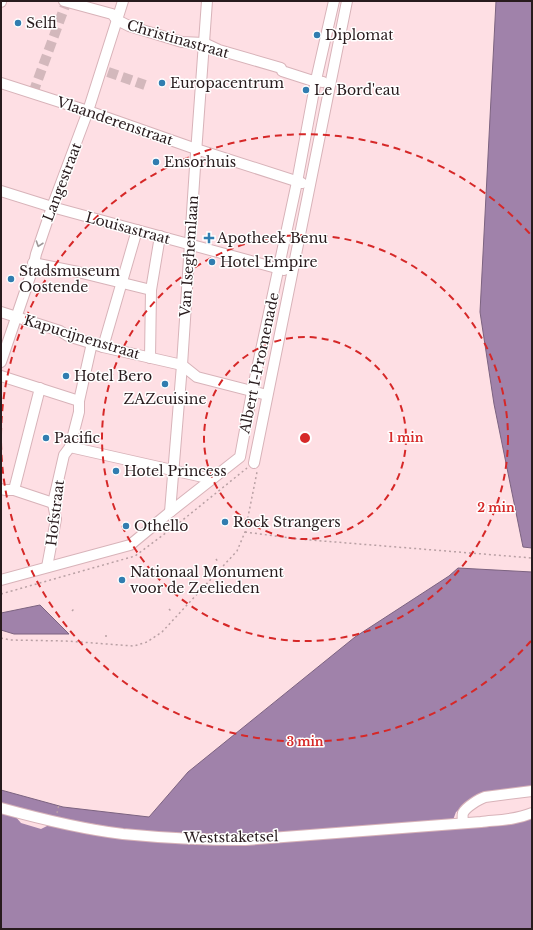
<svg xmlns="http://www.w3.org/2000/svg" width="533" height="930" font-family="'Libre Baskerville',serif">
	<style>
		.water { fill: #a082aa; stroke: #7c6380 }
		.pier { fill: #fedfe4 }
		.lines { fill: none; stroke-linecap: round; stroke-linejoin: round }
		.minor-tunnel { stroke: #d3b8bc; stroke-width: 10; stroke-dasharray: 10 5; stroke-linecap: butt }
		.minor-casing { stroke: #d8b3b9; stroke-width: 12 }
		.path { stroke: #b9a0a4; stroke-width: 1.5; stroke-dasharray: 2 3; stroke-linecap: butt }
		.minor { stroke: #fff; stroke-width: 10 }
		.oneway { stroke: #9e9899 }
		.ring { fill: none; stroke: #d62828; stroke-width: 2; stroke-dasharray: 7 5 }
		.poi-dot { fill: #317db0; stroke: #fff; stroke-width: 1.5 }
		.labels { text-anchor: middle; stroke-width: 3; stroke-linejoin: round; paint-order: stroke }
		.poi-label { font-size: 14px; fill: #281b1d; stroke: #fff; text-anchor: start }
		.street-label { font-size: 14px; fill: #281b1d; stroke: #fff }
		.centre { fill: #d62828; stroke: #fff; stroke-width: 2 }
		.ring-label { font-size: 12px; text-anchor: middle; font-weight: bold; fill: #d62828; stroke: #fff; stroke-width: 3; stroke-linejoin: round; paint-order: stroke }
	</style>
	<rect width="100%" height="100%" fill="#fedfe4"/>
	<g class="water">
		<polygon points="496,1 532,1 532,548 523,547 494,404 480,312"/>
		<polygon points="458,568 532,572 532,929 1,929 1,790 63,807 149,817 188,772 355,637 449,576"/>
		<polygon points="40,605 69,634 14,634 1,630 1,613"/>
	</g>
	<polygon class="pier" points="532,787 532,817 507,823 457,829 245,844 49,825 41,829 21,823 15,816 53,817 122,829 165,833 245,835 453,820 456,812 480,794"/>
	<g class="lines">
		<g class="minor-tunnel">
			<polyline points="108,72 145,85"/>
			<polyline points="33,93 65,6"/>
		</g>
		<g class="minor-casing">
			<g id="minor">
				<polyline points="64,1 112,14 117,20 129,26 182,42 204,43 219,50 281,68 282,71 310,80 323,82"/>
				<polyline points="1,2 1,1"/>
				<polyline points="1,83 88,111 196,149 302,183"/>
				<polyline points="1,191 52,207 284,270"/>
				<polyline points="33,263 78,272 151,290"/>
				<polyline points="1,312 60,331 68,336 103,347 182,365 197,377 267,395"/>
				<polyline points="103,347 137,230"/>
				<polyline points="150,358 151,290 160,236"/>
				<polyline points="1,362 33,268 36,254 52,207 88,111 123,1"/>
				<polyline points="1,376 79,401"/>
				<polyline points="70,447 212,479"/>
				<polyline points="254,463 347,1"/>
				<polyline points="1,489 5,490 14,490 53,503"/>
				<polyline points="14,490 40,388"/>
				<polyline points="170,512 182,365 195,167 207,1"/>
				<polyline points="47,567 56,519 53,503 64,455 70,447 79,412 79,401 92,343"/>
				<polyline points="1,580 130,545 170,512 240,457 252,392 297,182 316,80 334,1"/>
				<path d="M1,808c40,11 81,21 122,26 41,4 81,6 122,6l236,-18c17,-2 35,-2 51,-9"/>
				<path d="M463,823c0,-3 -1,-7 0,-10 3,-6 16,-14 22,-16l47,-6"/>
			</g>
		</g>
		<g class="path">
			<polyline points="245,532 298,539 532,558"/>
			<polyline points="216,559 218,562"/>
			<polyline points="228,571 231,574"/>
			<polyline points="1,594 135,556 179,523 247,468"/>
			<polyline points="169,609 172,612"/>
			<polyline points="72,611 75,608"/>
			<polyline points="106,637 106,633"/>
			<polyline points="1,638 10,640 66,641 134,646 147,642 162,632 237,551 245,532 257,472"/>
			<polyline points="57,813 59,804"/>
		</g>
		<use href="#minor" class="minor"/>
	</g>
	<defs><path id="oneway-chevron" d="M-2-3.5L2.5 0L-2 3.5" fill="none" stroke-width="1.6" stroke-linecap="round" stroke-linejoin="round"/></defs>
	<use class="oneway" href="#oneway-chevron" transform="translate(39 244) rotate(109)"/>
	<g class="ring">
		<circle cx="305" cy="438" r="101"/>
		<circle cx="305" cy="438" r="203"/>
		<path d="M531 641A304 304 0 0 1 1 441M1 435A304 304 0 0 1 531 235"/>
	</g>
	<g class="poi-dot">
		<circle cx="18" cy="23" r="4"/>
		<circle cx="317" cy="35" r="4"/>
		<circle cx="162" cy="83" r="4"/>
		<circle cx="306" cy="90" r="4"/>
		<circle cx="156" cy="162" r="4"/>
		<path d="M207 232h4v4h4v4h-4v4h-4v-4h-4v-4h4z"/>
		<circle cx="212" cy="262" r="4"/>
		<circle cx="11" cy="279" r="4"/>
		<circle cx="66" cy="376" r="4"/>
		<circle cx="165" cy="384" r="4"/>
		<circle cx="46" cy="438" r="4"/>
		<circle cx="116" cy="471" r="4"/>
		<circle cx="225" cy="522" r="4"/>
		<circle cx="126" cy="526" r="4"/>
		<circle cx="122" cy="580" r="4"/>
	</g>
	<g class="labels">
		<g class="poi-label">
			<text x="26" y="28">Selfi</text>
			<text x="325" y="40">Diplomat</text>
			<text x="170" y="88">Europacentrum</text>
			<text x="314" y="95">Le Bord'eau</text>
			<text x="164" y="167">Ensorhuis</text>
			<text x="217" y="243">Apotheek Benu</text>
			<text x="220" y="267">Hotel Empire</text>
			<text x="19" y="276">Stadsmuseum<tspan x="19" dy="16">Oostende</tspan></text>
			<text x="74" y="381">Hotel Bero</text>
			<text x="165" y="404" text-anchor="middle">ZAZcuisine</text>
			<text x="54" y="443">Pacific</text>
			<text x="124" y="476">Hotel Princess</text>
			<text x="233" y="527">Rock Strangers</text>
			<text x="134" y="531">Othello</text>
			<text x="130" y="577">Nationaal Monument<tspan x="130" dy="16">voor de Zeelieden</tspan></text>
		</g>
		<g class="street-label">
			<text transform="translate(178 39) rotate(16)" y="5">Christinastraat</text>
			<text transform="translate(115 121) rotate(19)" y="5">Vlaanderenstraat</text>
			<text transform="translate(62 182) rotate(-69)" y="5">Langestraat</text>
			<text transform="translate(128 228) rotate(15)" y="5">Louisastraat</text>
			<text transform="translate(189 256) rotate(-86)" y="5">Van Iseghemlaan</text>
			<text transform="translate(82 337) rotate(17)" y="5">Kapucijnenstraat</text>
			<text transform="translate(259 363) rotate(-78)" y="5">Albert I-Promenade</text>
			<text transform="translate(55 513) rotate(-83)" y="5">Hofstraat</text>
			<text transform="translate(231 837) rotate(-1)" y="5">Weststaketsel</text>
		</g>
	</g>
	<circle cx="305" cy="438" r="6" class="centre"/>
	<g class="ring-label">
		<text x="406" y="442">1 min</text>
		<text x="496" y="512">2 min</text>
		<text x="305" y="746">3 min</text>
	</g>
	<rect width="533" height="930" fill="none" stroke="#281b1d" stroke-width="4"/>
</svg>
